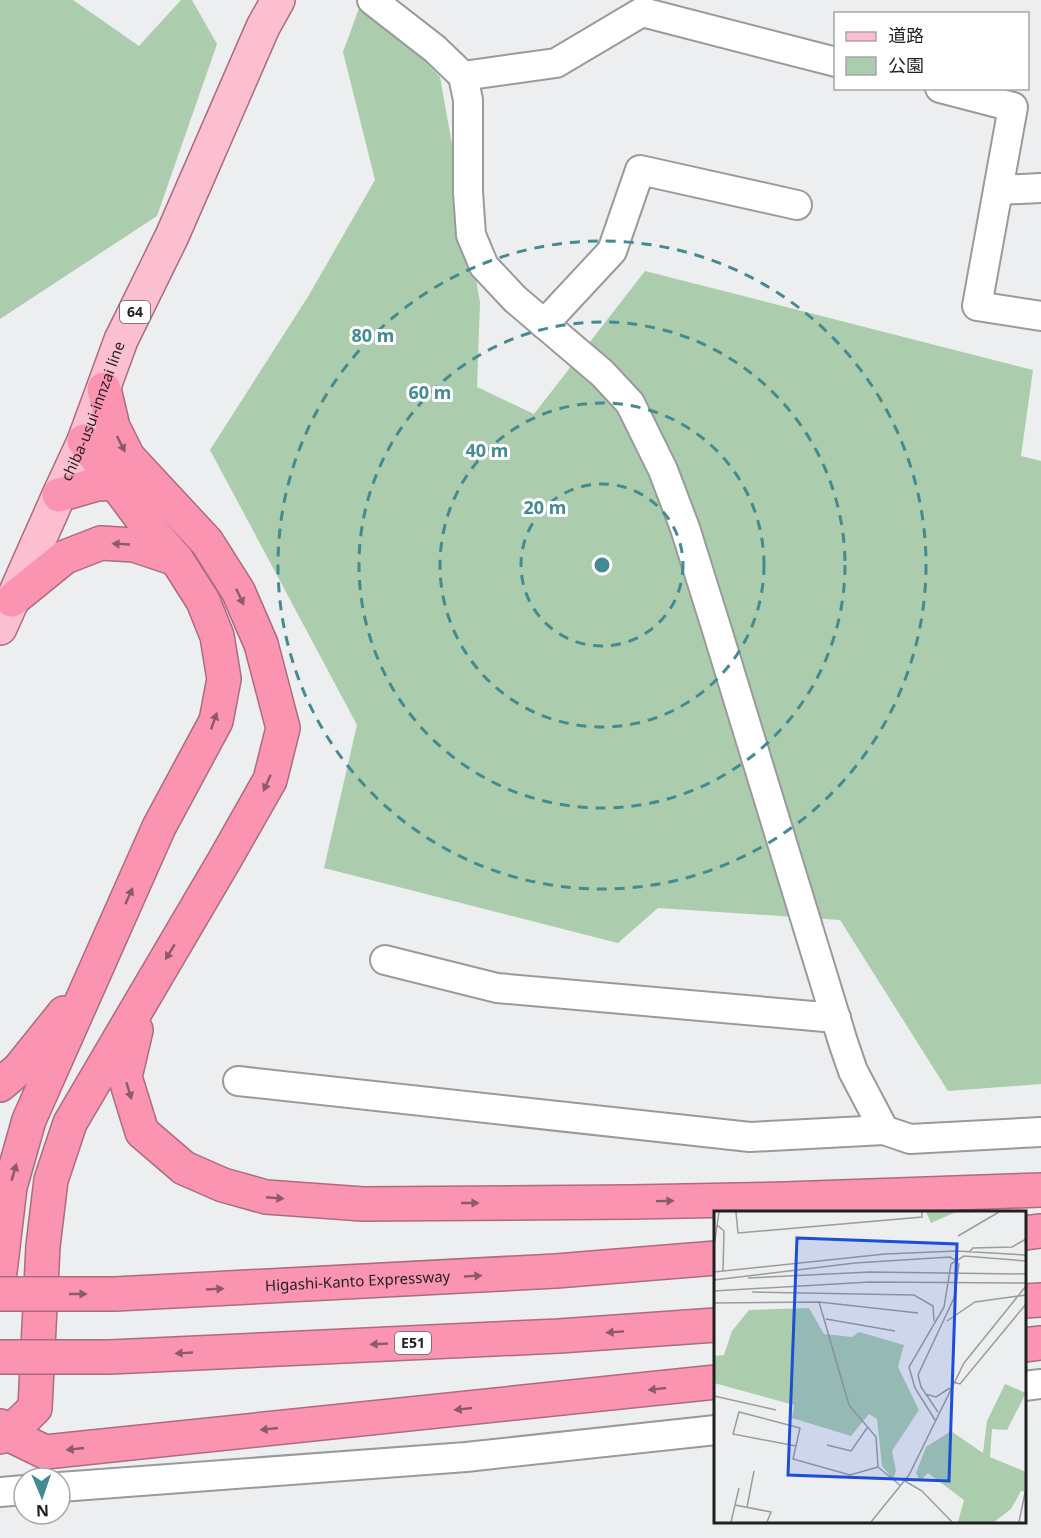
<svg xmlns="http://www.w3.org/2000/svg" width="1041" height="1538" font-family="'Noto Sans','Noto Sans JP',sans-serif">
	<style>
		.green { fill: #abcdad }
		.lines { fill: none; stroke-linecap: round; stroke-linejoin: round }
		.minor-casing { stroke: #9a9a9b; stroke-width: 32 }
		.major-casing { stroke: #ad6b7e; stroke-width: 36 }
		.highway-casing { stroke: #ad6b7e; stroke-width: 36 }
		.minor { stroke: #fff; stroke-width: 28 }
		.major { stroke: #fcbfd0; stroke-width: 33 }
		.highway { stroke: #fa94b1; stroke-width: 33 }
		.highway-bridge-casing { stroke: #ad6b7e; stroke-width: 36; stroke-linecap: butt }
		.highway-bridge { stroke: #fa94b1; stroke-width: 33 }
		.oneway { fill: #8c5a68 }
		.ring { fill: none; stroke: #438b90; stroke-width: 3; stroke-dasharray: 10 8 }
		.labels { text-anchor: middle; stroke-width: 6; stroke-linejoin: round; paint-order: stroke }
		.shield { fill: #fff; stroke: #626363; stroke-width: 1.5 }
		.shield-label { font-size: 14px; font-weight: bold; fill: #1f2020 }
		.street-label { font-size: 15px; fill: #1f2020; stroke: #fff }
		.inset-road { fill: none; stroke: #9b9c9c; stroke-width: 1.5 }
		.view { fill: #1d4ed8; fill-opacity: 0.15; stroke: #1d4ed8; stroke-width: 3 }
		.inset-edge { fill: none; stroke: #1f2020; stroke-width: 3 }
		.centre { fill: #438b90; stroke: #fff; stroke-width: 3 }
		.ring-label { font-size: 18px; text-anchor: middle; font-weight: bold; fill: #438b90; stroke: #fff; stroke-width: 6; stroke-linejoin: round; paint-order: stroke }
	</style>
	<rect width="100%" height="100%" fill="#edeeef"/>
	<g class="green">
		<polygon points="0,0 73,0 139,46 181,0 192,0 217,44 157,216 0,319"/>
		<polygon points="362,0 365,0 440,77 480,302 477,387 534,414 645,271 1033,370 1021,456 1041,461 1041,1084 948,1091 840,920 658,908 618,943 324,868 357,725 210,450 309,295 375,180 343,52"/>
	</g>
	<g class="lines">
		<g class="minor-casing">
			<g id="minor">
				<polyline points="372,0 435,49 463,76 468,100 468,192 471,235 484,266 515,299 602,373 630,403 663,470 685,528 717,630 843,1042 853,1071 884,1130 910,1139 1041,1132"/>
				<polyline points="463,76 556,63 642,12 836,62"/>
				<polyline points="940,88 1013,107 977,306 1041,316"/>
				<polyline points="999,190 1041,188"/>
				<polyline points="544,324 612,251 640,170 797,205"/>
				<polyline points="385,960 497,988 836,1018"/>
				<polyline points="238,1081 750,1137 884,1130"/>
				<polyline points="1024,1386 1041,1384"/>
				<polyline points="60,1487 466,1457 716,1430"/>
				<polyline points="0,1492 24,1490"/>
			</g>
		</g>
		<g class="major-casing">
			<g id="major">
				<path id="s1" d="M0,628l59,-133 25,-54 37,-101 51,-104 91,-209 15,-27"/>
			</g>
		</g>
		<g class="highway-casing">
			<g id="highway">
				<polyline points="59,495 97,484 129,483 133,484"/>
				<polyline points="12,600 65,557 101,543 134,545 176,559"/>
				<polyline points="136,1030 125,1077 142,1132 184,1168 223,1185 266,1197 363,1204 632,1202 785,1199 1041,1190"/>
				<polyline points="0,1085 19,1069 64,1013"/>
				<polyline points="1024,1233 1041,1231"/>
				<polyline points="0,1272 10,1187 29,1120 159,827 216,721 224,679 217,636 203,601 177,560 145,523 84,441"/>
				<path id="s2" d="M115,1294l441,-23 160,-13"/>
				<polyline points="1024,1301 1041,1300"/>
				<polyline points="1024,1345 1041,1343"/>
				<polyline points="110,1357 559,1336 716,1325"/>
				<polyline points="0,1426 8,1434 45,1452 716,1382"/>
				<polyline points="0,1437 8,1434 35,1408 43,1246 51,1180 70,1123 224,861 270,780 283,728 261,644 238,591 207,542 128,457 113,427 104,389"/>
			</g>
		</g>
		<use href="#minor" class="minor"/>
		<use href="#major" class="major"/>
		<use href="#highway" class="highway"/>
		<g class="highway-bridge-casing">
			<g id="highway-bridge">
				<polyline points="0,1294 115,1294"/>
				<polyline points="0,1357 110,1357"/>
			</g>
		</g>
		<use href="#highway-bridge" class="highway-bridge"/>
	</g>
	<defs><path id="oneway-solid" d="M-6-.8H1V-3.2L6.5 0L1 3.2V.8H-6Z" transform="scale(1.5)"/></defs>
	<g class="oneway">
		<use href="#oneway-solid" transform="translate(121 444) rotate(63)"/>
		<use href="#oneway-solid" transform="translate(121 544) rotate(-177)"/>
		<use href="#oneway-solid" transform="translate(240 597) rotate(65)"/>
		<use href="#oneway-solid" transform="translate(214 721) rotate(-71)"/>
		<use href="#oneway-solid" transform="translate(267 783) rotate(114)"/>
		<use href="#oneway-solid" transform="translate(129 896) rotate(-66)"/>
		<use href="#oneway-solid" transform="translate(170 952) rotate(121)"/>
		<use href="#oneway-solid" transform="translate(129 1091) rotate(73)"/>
		<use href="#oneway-solid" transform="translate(14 1172) rotate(-74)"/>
		<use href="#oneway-solid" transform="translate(275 1198) rotate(5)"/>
		<use href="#oneway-solid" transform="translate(665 1201) rotate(-1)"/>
		<use href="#oneway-solid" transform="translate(470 1203)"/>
		<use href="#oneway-solid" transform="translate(473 1276) rotate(-3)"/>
		<use href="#oneway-solid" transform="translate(215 1289) rotate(-3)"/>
		<use href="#oneway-solid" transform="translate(78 1294)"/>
		<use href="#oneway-solid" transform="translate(615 1332) rotate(176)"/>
		<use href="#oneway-solid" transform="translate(379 1344) rotate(177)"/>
		<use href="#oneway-solid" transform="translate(184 1353) rotate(177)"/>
		<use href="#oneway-solid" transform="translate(657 1389) rotate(174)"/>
		<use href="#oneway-solid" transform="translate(463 1409) rotate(174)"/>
		<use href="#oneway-solid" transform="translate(269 1429) rotate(174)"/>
		<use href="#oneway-solid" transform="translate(75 1449) rotate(174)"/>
	</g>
	<g class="ring">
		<circle cx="602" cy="565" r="81"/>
		<circle cx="602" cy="565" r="162"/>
		<circle cx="602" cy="565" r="243"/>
		<circle cx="602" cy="565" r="324"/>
	</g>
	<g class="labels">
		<g class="shield">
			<rect x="120" y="301" width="30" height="22" rx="4.5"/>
			<rect x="395" y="1332" width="36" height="22" rx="4.5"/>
		</g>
		<g class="shield-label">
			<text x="135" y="317">64</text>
			<text x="413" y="1348">E51</text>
		</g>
		<g class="street-label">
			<text dy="5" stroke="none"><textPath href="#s1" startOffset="236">chiba-usui-innzai line</textPath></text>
			<text dy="5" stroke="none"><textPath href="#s2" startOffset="243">Higashi-Kanto Expressway</textPath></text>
		</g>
	</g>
	<g transform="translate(714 1211)">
		<rect width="312" height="312" fill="#edeeef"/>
		<path d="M212,1h30l-25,11zM95,97l15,26 28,3 7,-5 45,13 -6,22 21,43 -27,41 4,20 -3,8 -11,-13 -5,-47 -8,-5 -18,22 -59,-18 2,-13 -80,-22v-27l10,-1 8,-24 17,-21zM291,173l21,9 -19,37 -15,-1 -2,28 36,15v20l-5,-1 -10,18 -17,13h-36l6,-22 -36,-27 -8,8 -4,-8 10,-26 25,-16 32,22 4,-32z" fill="#abcdad"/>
		<path class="inset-road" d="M22,1l2,21 184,-16v-5M3,14l7,6 -1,40M244,25l41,-24M0,35l5,-34M255,41l4,-4 39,-1 14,-8M0,61l171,-18 72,-3 69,4M34,67l122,-6 156,2M0,69l141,-17 95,-6 5,3 4,4 -5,34 -36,77 3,12 17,25M0,80l156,-9 156,1M38,81l162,3 19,11 1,15M105,91l99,11M0,92l105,-1 30,103 27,32 2,30 23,19M112,108l69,12M233,110l28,-19 51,-7M239,171l7,2 66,-80M211,183l11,3 14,-9M0,185l62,14M221,209l-20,-32 -6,-21 35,-60 7,-43 13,-8 62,5M113,234l24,6 16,-23M82,235l-63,-12 6,-22 61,16 -7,31 57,16 28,-8M191,270l17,10 30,31M21,294l36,7 -4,10M33,296l7,-36M17,311l8,-34M157,311l38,-47 55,-112 62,-77M305,311l7,-34"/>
		<path class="view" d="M83,27l160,6 -8,237 -161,-6z"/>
		<rect width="312" height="312" class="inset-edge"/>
	</g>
	<circle cx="602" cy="565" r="9" class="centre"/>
	<g class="ring-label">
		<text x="373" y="342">80 m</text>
		<text x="430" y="399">60 m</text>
		<text x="487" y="457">40 m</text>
		<text x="545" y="514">20 m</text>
	</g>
	<rect x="834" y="12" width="195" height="78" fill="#ffffff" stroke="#a5a6a6" stroke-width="1.5"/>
	<rect x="846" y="32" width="30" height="9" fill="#fcbfd0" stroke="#a5a6a6" stroke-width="1.5"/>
	<text x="888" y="42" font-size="18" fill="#1f2020">道路</text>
	<rect x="846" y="57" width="30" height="18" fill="#abcdad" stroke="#a5a6a6" stroke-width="1.5"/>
	<text x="888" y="72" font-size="18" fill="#1f2020">公園</text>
	<g transform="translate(42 1496) rotate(178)"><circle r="28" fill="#ffffff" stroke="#a5a6a6" stroke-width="1.5"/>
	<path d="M0-4.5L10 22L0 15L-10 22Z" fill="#438b90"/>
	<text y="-9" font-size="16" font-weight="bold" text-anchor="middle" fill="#1f2020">N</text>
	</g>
</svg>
